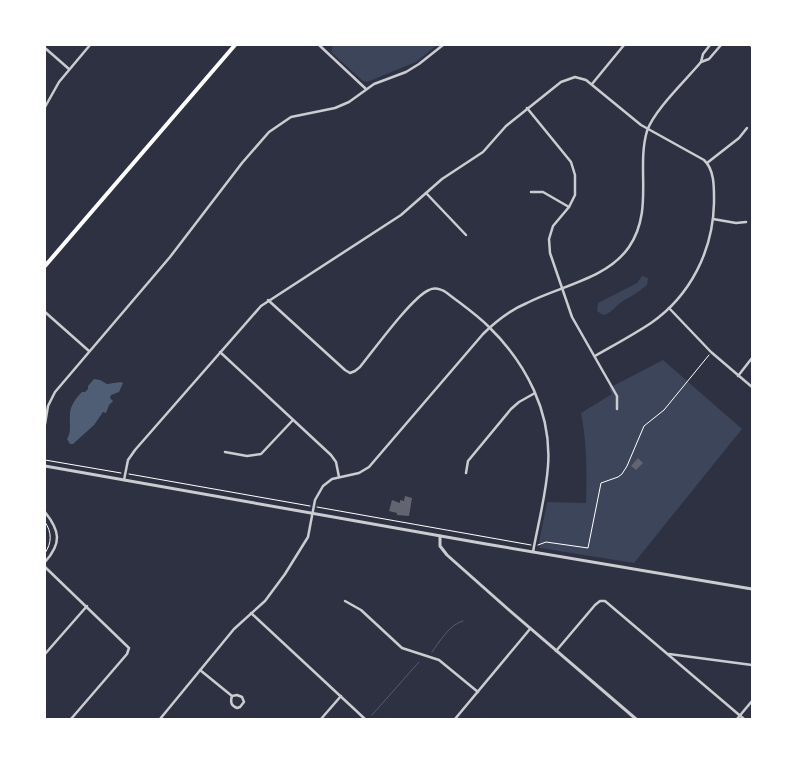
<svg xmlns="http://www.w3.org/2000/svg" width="797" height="764" font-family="'DM Sans',sans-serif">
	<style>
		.green { fill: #3c4559 }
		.water { fill: #4f5d75 }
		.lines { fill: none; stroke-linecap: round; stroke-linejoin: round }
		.stream { stroke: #4f5d75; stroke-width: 1 }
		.building { fill: #626471 }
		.path { stroke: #fff; stroke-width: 1 }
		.minor { stroke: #caccd0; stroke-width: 2.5 }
		.tertiary { stroke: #caccd0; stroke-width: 3 }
		.secondary { stroke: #fff; stroke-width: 3 }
		.trunk { stroke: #fff; stroke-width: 4 }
	</style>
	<rect width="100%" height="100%" fill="#2d3142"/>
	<g class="green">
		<polygon points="333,45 437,45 416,62 367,82 363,81 331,52"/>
		<path d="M642,276l6,2 -1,7c-7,6 -15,11 -24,16 -7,4 -12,13 -20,14l-6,-4 1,-8 39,-20z"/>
		<path d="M663,360l79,69 -108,134 -94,-15 -1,-5 8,-41 39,1c1,-31 1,-59 -5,-90l31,-19 -3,-6z"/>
	</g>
	<path class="water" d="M94,379l6,1 7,4 14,-2 2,1 -4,9 -8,3 -1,3 3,3 -4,4 -3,8 -3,-1 -9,13 -21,19h-3l-3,-5c5,-8 2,-16 3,-25 0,-8 6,-16 12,-22h3l3,-3v-3z"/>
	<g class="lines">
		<g class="stream">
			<path d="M432,652c8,-11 18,-28 31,-31"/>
			<polyline points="372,715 419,662"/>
		</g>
	</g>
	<g class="building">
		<polygon points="638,458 643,463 636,470 631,466"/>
		<polygon points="405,496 412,498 409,516 397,515 397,513 389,511 392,500 400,503 400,500 404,501"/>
	</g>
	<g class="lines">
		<g class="path">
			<polyline points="45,460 121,473"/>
			<polyline points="129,474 310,506"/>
			<polyline points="317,507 531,545"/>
			<path d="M45,522c7,10 7,21 0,31"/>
			<polyline points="538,545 546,542 588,548 601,483 618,477 622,474 627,466 644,426 664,410 709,355"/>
		</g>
		<g class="minor">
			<polyline points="319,45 366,89"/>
			<polyline points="45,48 69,69"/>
			<polyline points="701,62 709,59 721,45"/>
			<polyline points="592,84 624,45"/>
			<polyline points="45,107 59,82 90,45"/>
			<polyline points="527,108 571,162 575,175 575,195 569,207 553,226 549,239 550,253 572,317 617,396 617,409"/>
			<polyline points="707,163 739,138 747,128"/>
			<polyline points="531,192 543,192 569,207"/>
			<polyline points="426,193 466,235"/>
			<polyline points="713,219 736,223 746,222"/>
			<path d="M268,300l77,70 5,3 5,-2 5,-4c13,-16 52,-70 69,-77 6,-3 12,-1 18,3 14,11 29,21 42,34 37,36 63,86 59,139 -2,29 -10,58 -15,86"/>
			<polyline points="669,308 711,352 752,387"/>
			<polyline points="45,312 89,351"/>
			<polyline points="220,352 331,455 336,462 339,477"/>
			<polyline points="738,376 752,358"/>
			<polyline points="45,424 48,406 55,392 170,257 242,163 269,132 291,117 335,108 349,102 374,84 406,72 419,64 443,45"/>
			<polyline points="225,452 247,456 261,454 293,420"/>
			<polyline points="466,473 468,461 511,409 519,402 535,393"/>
			<path d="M124,480l4,-20 7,-10 126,-144 140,-91 41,-36 41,-27 23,-26 55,-44 14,-5 11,3 55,45 63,35c11,10 10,29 10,43 -1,48 -24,93 -63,120 -18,12 -37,22 -56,33"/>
			<path d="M45,512c15,19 17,31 0,50"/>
			<polyline points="45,567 129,648 127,654 71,719"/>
			<polyline points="345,601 361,610 402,648 439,660 478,692"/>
			<polyline points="251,613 365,719"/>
			<polyline points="556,651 595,605 600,601 605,601 744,719"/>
			<polyline points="45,654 87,606"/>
			<polyline points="669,654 752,665"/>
			<path d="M200,670l32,26c-2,6 -1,10 5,12l3,-1 4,-5 -2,-5 -5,-2 -5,1"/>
			<path d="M160,719l74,-90 31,-28 20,-27 23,-37 7,-37 8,-14 9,-7 27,-6 10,-6 114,-133c13,-13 27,-24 44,-31 33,-17 80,-24 102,-56 25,-37 7,-78 18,-116 7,-21 39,-51 54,-69l2,-8 7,-9"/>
			<polyline points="321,719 341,696"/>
			<polyline points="455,719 530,629"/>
			<polyline points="737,719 752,701"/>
		</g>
		<g class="tertiary">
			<polyline points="45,466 486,544 752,589"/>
			<polyline points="440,536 440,546 447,555 509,610 636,719"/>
		</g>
		<polyline class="secondary" points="751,45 752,46"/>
		<polyline class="trunk" points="45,266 235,45"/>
	</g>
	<rect width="797" height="764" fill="none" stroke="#ffffff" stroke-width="92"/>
</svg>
